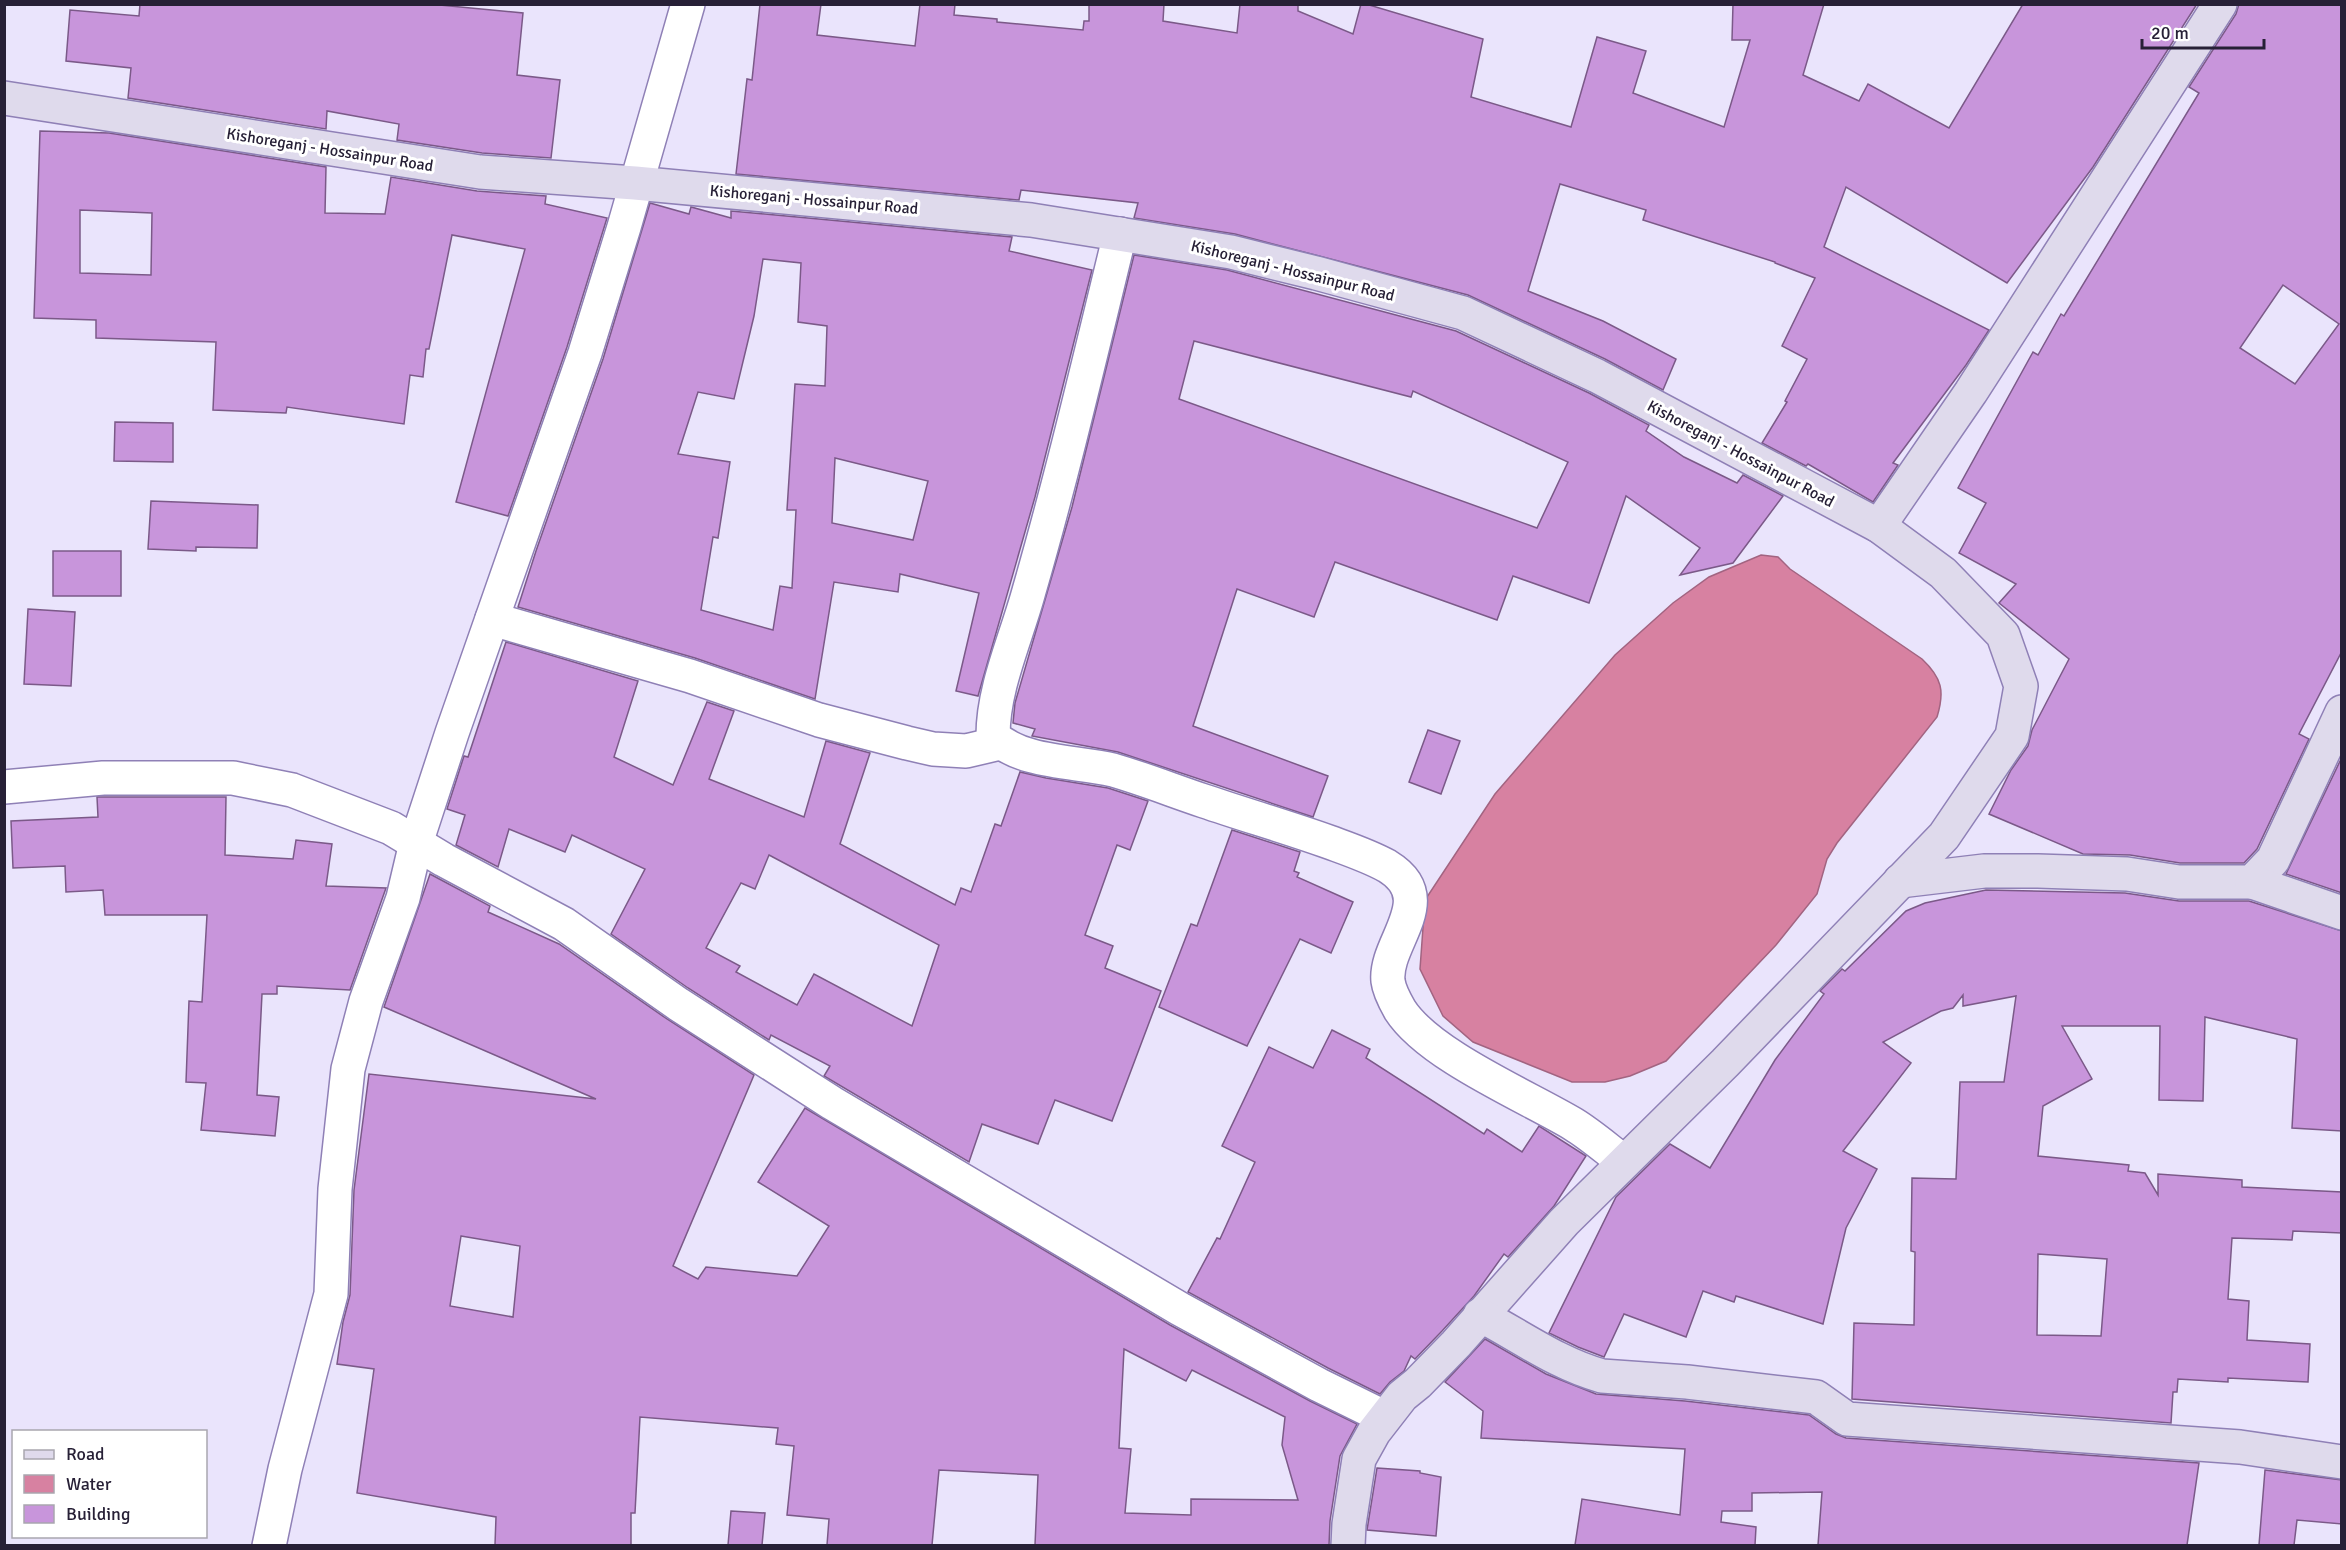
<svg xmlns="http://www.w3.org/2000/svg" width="2346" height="1550" font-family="Signika,sans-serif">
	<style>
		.water { fill: #d781a1; stroke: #a26481; stroke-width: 1.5 }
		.building { fill: #c895db; stroke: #7b5988; stroke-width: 1.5; fill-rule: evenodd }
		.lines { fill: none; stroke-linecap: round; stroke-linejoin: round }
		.street-casing { stroke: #8f80b6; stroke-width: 36 }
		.secondary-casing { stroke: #8f80b6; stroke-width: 36 }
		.street { stroke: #fff; stroke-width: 33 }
		.secondary { stroke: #dfdaec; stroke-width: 33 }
		.labels { text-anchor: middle; stroke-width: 6; stroke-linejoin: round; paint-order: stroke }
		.street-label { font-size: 16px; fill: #272036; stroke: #fff }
	</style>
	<rect width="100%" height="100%" fill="#eae4fc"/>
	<path class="water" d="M1761,555l17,2 12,12 132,90c20,19 23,32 15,58l-100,126 -10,16 -10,35 -41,51 -110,116 -36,15 -25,6h-33l-99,-40 -30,-26 -23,-47 5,-69 70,-106 120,-139 58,-52 36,-26z"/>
	<g class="building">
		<polygon points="140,4 429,4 523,13 517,75 560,80 551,158 482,153 397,140 399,124 327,111 326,129 128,98 131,68 66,61 70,10 139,16"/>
		<polygon points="760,4 821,4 817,35 915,46 920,4 955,4 954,15 997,19 997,22 1083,30 1084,21 1089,21 1089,4 1164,4 1163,21 1237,33 1240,4 1298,4 1298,11 1353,34 1361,4 1366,4 1483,39 1471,97 1571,127 1597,37 1646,51 1633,93 1724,127 1750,40 1732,40 1733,4 1824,4 1803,75 1859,101 1868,84 1949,128 2023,4 2197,4 2093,167 2007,283 1846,187 1824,247 1989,330 1966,365 1893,463 1898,465 1873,502 1808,464 1806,466 1762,443 1787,402 1785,401 1807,359 1782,346 1815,278 1775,263 1775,262 1643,220 1646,210 1560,184 1528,291 1603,321 1676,359 1663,390 1605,359 1468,295 1235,234 1134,218 1138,203 1021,190 1019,200 736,174 747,79 752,80"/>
		<path d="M2239,4h103v647l-43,83 10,5 -52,110 -13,14h-64l-50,-8 -47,-1 -94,-40 22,-44 17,-24 4,-16 37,-71 -70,-56 17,-19 -57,-31 27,-50 -28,-15 75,-136 5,3 23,-41 3,2 135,-223 -10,-6 47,-73zM2283,285l56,39 -44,60 -55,-36z"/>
		<path d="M40,131l69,2 217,34 -1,46 60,1 6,-37 86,14 69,5 -1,8 62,14 -40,129 -59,169 -52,-14 69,-253 -73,-14 -23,114h-3l-3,28 -13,-2 -6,49 -117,-17 -1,6 -73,-3 3,-68 -120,-4v-18l-62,-2zM80,210l72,3 -1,62 -71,-2z"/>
		<path d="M650,203l39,11 2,-7 40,11v-7l281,26 -3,14 83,19 -57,227 -57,199 -22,-5 23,-98 -79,-19 -2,18 -64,-10 -19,117 -120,-41 -177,-51 18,-56 67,-192zM763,259l38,4 -3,59 29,4 -2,60 -30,-2 -8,126h9l-4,78 -12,-2 -7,44 -72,-20 12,-73 5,1 12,-76 -52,-8 20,-62 36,7 20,-83zM835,458l93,23 -15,59 -81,-17z"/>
		<path d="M1134,255l93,15 229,61 133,62 60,32 -3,6 38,26 53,26 6,-8 40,21 -50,67 -53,12 20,-27 -74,-52 -37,107 -76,-27 -16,44 -162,-58 -21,55 -77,-28 -44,137 135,50 -15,41 -195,-65 -86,-16 3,-7 -22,-6 2,-20 57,-196zM1194,341l217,56 2,-6 155,71 -31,66 -358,-129z"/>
		<polygon points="115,422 173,423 173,462 114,461"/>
		<polygon points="151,501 258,505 257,548 196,547 196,551 148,549"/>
		<rect x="53" y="551" width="68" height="45"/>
		<polygon points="28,609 75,612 71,686 24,684"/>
		<path d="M506,642l132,39 -24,76 59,28 34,-83 27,9 -25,68 95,38 22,-76 44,12 -30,91 115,61 6,-17 10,4 24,-68 6,2 19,-54 26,6 62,10 40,13 -18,49 -13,-5 -32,90 28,11 -8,22 56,23 -49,130 -57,-21 -17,44 -56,-20 -13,38 -145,-86 6,-10 -59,-31 -2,5 -81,-52 -77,-54 34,-65 -73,-34 -7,17 -56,-23 -11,38 -42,-22 9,-30 -18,-6 17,-53 4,1zM769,855l170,90 -27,81 -98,-52 -17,31 -61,-33 4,-6 -34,-18 35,-65 14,6z"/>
		<polygon points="1428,730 1460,741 1441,794 1409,782"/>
		<polygon points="2342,757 2342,893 2286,874"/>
		<polygon points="97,797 226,797 225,855 293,859 296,840 332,844 326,886 386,888 350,990 277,986 277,994 262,994 257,1095 279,1097 275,1136 201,1130 206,1083 186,1082 189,1001 202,1002 207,915 105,915 103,890 66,892 65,866 13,868 11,821 98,817"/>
		<polygon points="1232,830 1300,852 1294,871 1299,873 1297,877 1353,902 1331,953 1300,939 1247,1046 1159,1007 1191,924 1197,926"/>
		<path d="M430,874l60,32 -2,6 71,32 108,75 87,56 -81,191 25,13 8,-12 91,9 32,-50 -71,-44 47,-74 365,217 140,76 47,23 -17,32 -10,65 -1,24h-294l3,-70 -99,-5 -7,75h-105l2,-26 -42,-4 7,-69 -18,-2 2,-16 -138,-11 -5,96h-4v32h-136l1,-28 -139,-24 17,-124 -37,-5 6,-42 7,-27 4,-105 15,-116 227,25 -212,-92zM461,1236l59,10 -7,71 -63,-11zM1124,1349l62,32 6,-11 93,47 -3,28 16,55 -107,-1v16l-66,-2 6,-64 -12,-1z"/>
		<path d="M1986,890l139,3 54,8h70l93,30v200l-50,-3 5,-89 -92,-22 -2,84 -44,-1 1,-74h-98l30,53 -49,27 -5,50 91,9 -1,6 17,2 13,22v-21l84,6v7l100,5v41l-49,-2 -1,9 -60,-2 -4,61 21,2 -2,39 63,4 -2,38 -80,-4v4l-50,-3 -1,13h-4l-2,31 -319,-24 2,-76 60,2 1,-73 -4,-1 1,-73 44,1 4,-97h44l12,-86 -53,10v-11l-10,13 -12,3 -58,31 28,21 -68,88 34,18 -31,59 -23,96 -87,-28 -2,6 -31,-11 -17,46 -62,-23 -20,43 -26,-10 -29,-14 67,-136 54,-53 40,24 65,-108 49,-66 -4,-3 22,-22 3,2 61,-60 19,-8zM2038,1254l69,5 -6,77 -64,-1z"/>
		<polygon points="1332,1030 1370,1049 1366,1058 1484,1134 1487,1129 1522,1152 1539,1126 1586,1156 1554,1206 1508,1257 1504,1254 1474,1296 1442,1331 1415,1359 1411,1356 1404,1371 1390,1382 1380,1394 1328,1368 1188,1292 1217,1238 1220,1239 1255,1162 1222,1146 1269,1047 1313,1068"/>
		<polygon points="1485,1339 1546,1374 1596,1394 1685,1401 1809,1415 1836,1434 1846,1438 2199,1463 2187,1545 1818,1545 1822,1492 1752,1493 1752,1511 1722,1511 1721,1522 1756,1527 1755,1545 1575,1545 1582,1499 1680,1515 1685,1449 1481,1438 1483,1411 1445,1382"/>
		<polygon points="1377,1468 1420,1471 1420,1473 1441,1477 1436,1536 1367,1530"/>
		<polygon points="2265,1470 2342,1480 2342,1524 2297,1520 2294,1545 2259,1545"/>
		<polygon points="731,1511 765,1513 762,1545 728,1545"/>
	</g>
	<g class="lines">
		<g class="street-casing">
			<g id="street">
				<path d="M1120,234c-29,119 -57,239 -91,357 -13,48 -36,96 -36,145 30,28 83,25 120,34 31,9 61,21 91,31 41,14 83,26 125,41 19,7 40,14 58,24 54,33 -3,76 1,115 1,8 8,22 12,29 29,45 126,86 173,114 18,11 35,26 51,38"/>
				<polyline points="492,619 690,676 819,720 907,743 933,749 966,751 1000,743"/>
				<polyline points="4,787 103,778 233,778 292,790 391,828 444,860 564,924 678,1004 832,1103 1180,1309 1319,1385 1384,1417"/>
				<polyline points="269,1546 285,1469 331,1294 335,1189 348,1069 366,1001 403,898 416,843 452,733 585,353 624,227 688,4"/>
			</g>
		</g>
		<g class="secondary-casing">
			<g id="secondary">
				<polyline points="4,98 480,172 635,183 1031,220 1231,252 1316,273 1463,313 1597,376 1879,526 1943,573 2003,635 2021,686 2012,736 1944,836 1725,1063 1564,1222 1456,1344 1418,1383 1402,1396 1374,1432 1359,1459 1349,1524 1348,1546"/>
				<polyline points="1879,526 1971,392 2220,4"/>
				<polyline points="1900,881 1984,871 2038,871 2127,874 2179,882 2252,882 2273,860 2342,712"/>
				<polyline points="2252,882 2342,913"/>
				<path d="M1480,1315c40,21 78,49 122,61l85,6 129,15 31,22 393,28 102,15"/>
			</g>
		</g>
		<use href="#street" class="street"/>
		<use href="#secondary" class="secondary"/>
	</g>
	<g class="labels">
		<g class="street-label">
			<text transform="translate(330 149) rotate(9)" y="6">Kishoreganj - Hossainpur Road</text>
			<text transform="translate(814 199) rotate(5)" y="6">Kishoreganj - Hossainpur Road</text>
			<text transform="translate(1293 270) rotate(14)" y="6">Kishoreganj - Hossainpur Road</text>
			<text transform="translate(1741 453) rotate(28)" y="6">Kishoreganj - Hossainpur Road</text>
		</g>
	</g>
	<rect width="2346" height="1550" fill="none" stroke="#272036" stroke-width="12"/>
	<rect x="12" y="1430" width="195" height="108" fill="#ffffff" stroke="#a9a6af" stroke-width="1.5"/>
	<rect x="24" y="1450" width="30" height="9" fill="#dfdaec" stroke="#a9a6af" stroke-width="1.5"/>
	<text x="66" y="1460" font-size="18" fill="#272036">Road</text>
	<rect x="24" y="1475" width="30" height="18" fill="#d781a1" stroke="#a9a6af" stroke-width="1.5"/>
	<text x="66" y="1490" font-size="18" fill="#272036">Water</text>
	<rect x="24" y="1505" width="30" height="18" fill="#c895db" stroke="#a9a6af" stroke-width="1.5"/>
	<text x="66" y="1520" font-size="18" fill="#272036">Building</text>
	<path d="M2142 39v9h122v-9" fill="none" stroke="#272036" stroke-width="3"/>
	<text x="2151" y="39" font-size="18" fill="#272036" stroke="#ffffff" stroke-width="4.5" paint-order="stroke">20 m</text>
</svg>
